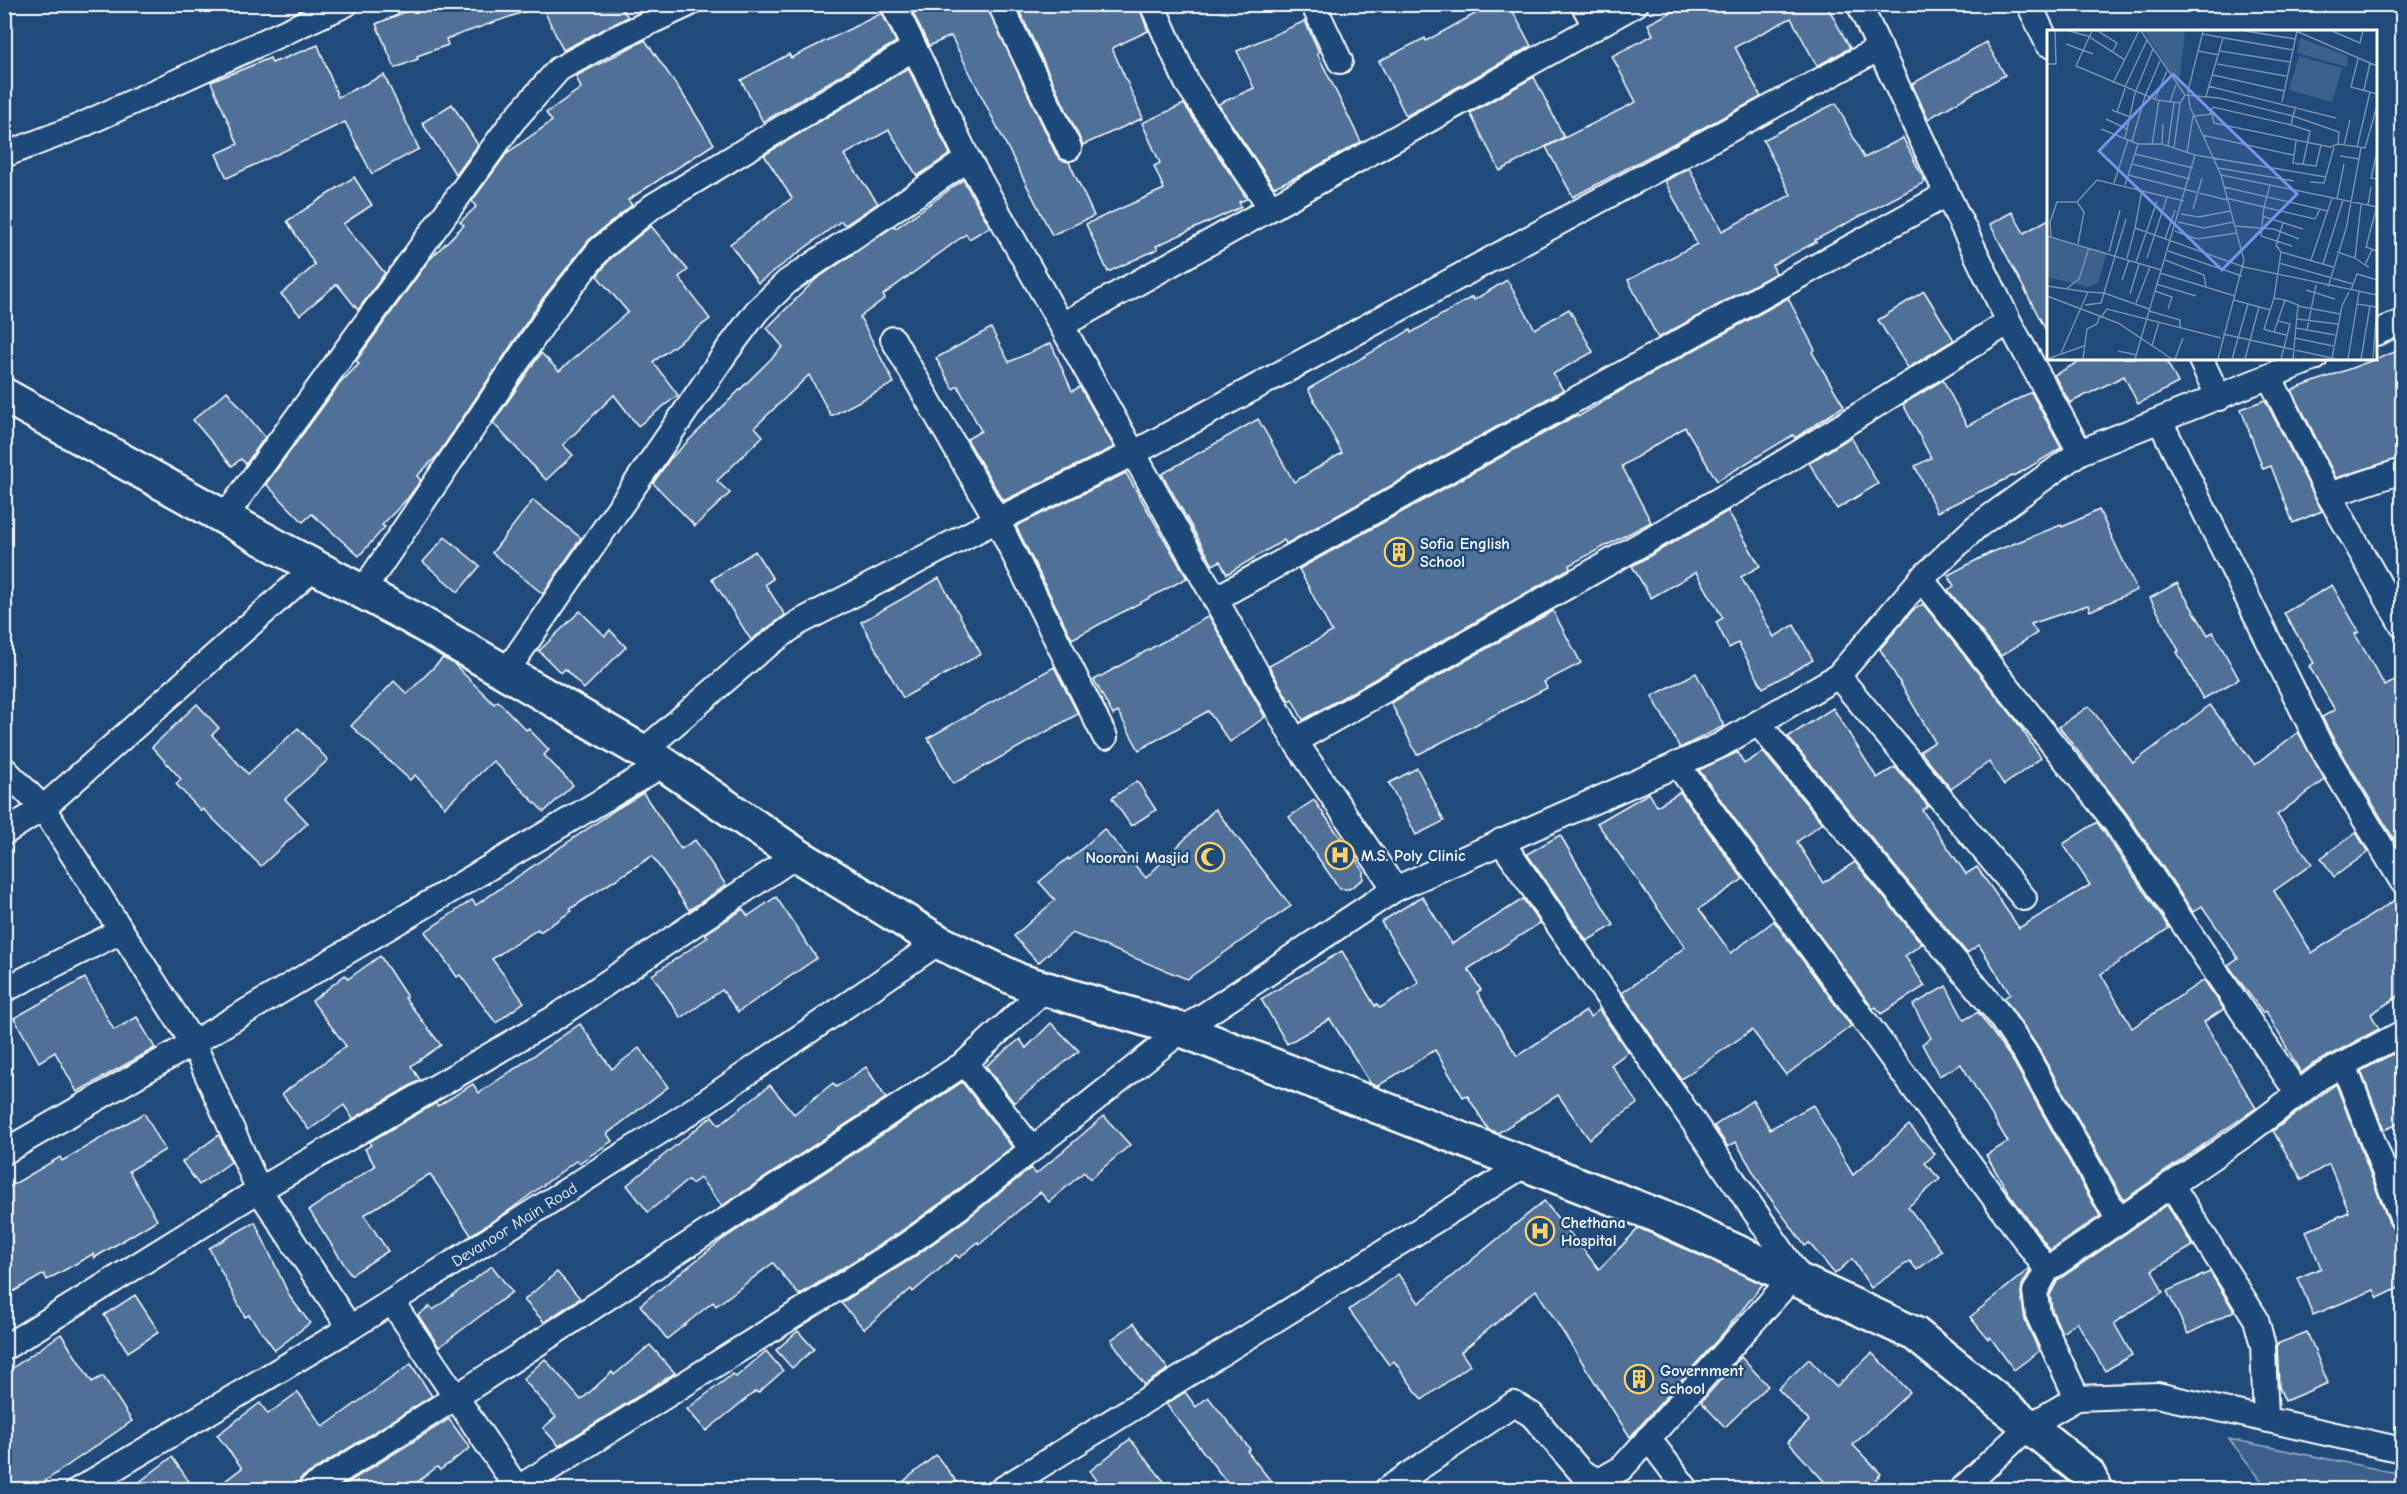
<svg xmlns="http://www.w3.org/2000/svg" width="2407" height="1494" font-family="'Comic Neue',sans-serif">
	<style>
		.green { fill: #3c618b; stroke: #9eb0c5; stroke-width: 1.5 }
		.building { fill: #507197; stroke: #fff; stroke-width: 1.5 }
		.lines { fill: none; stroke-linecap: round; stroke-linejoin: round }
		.street-casing { stroke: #fff; stroke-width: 28 }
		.secondary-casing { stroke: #fff; stroke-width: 38 }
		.street { stroke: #1f4a7a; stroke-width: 24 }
		.secondary { stroke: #1f4a7a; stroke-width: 33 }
		.labels { text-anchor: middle; stroke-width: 5; stroke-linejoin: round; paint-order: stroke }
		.poi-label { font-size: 16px; font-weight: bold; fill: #fff; stroke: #1f4a7a; text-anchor: start }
		.street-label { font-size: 16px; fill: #fff; stroke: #1f4a7a }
		.inset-road { fill: none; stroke: #7992af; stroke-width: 1.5 }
		.view { fill: #7795e8; fill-opacity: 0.15; stroke: #7795e8; stroke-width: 3 }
		.inset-edge { fill: none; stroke: #fff; stroke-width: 3 }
	</style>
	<rect width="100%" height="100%" fill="#1f4a7a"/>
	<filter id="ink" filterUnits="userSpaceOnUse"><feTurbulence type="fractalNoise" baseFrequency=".0167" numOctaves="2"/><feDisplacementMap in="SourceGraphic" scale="12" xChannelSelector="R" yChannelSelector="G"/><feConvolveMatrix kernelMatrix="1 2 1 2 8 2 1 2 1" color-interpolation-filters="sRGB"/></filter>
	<g filter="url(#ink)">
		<polygon class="green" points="2229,1439 2402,1474 2402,1489 2268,1489"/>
		<g class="building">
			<polygon points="424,4 534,4 535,8 446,39 448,45 417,56 418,59 395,68 376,24"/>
			<polygon points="541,4 619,4 628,17 563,50"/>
			<polygon points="933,4 986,4 1056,154 1061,160 1069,162 1094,216 1052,235 951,36 929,46 913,13"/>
			<polygon points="1016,4 1138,4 1148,31 1112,48 1143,118 1083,145"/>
			<polygon points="1493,4 1509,4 1531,46 1406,116 1379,61 1425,38 1426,41"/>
			<polygon points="1687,4 1826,4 1850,48 1817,66 1791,18 1735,47 1761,97 1573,197 1546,147 1636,102 1612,56 1653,35 1648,24"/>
			<polygon points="882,13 896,42 763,122 741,80 789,54 791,58"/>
			<polygon points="1305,21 1319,52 1317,53 1361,142 1303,174 1274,187 1218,104 1254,88 1237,51"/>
			<polygon points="645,40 682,93 714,144 628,200 632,205 589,240 543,298 437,456 417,476 421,480 408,498 382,525 385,527 359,556 312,514 303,522 266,484 341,382 359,364 356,361 429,260 464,225 460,222 476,207 472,201 507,153 552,121 546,113 581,88 576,76"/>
			<polygon points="1986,42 2005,75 1928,119 1912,84"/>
			<polygon points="318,45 338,97 384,75 419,149 372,174 345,122 227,178 216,154 238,144 211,82 270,58 272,63"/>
			<polygon points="908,68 950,154 917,176 889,130 844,155 878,203 845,225 841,221 758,283 730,244 792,198 764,155"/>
			<polygon points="1534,77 1564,137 1500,171 1470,113"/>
			<polygon points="1836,103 1864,158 1903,138 1925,182 1815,240 1816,242 1772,265 1776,273 1658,338 1628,280 1697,244 1665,181 1689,168 1722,231 1791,195 1763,140"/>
			<polygon points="452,104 478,145 456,175 422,123"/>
			<polygon points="1184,104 1247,199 1239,202 1241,207 1156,246 1158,249 1108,272 1086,224 1164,189 1154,166 1160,163 1142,123"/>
			<polygon points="354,177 372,205 343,224 385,273 358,310 337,284 300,315 281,294 315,265 287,221"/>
			<polygon points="963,180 990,227 969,239 966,234 883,295 885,298 860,317 894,383 831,416 809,375 755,427 763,436 717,481 730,493 695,526 653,483 670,459 783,347 767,328 815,280 894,226 896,228"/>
			<polygon points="2012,212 2024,233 2049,219 2049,336 1990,224"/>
			<polygon points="651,226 688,270 679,277 710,319 653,362 678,395 638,426 614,395 563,445 573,455 546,480 493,423 541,353 559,371 628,312 597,276 610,259"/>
			<polygon points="1507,280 1535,329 1569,309 1593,352 1553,374 1563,390 1286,544 1284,540 1227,574 1220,561 1213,565 1162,474 1258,419 1294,482 1342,453 1308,389 1410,330 1411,333 1472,297 1474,300"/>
			<polygon points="1924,291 1954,340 1908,368 1878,320"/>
			<polygon points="1788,298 1815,350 1812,352 1844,406 1795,438 1793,435 1717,481 1685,427 1622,466 1651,522 1569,565 1570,568 1303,720 1292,699 1289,701 1269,666 1332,632 1299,569 1577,415 1578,417 1622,390"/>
			<polygon points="991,328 1009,362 1051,343 1072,391 1080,387 1114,447 1003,501 967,439 981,431 958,386 953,389 936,358"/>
			<polygon points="2403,349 2403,457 2336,478 2292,390"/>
			<polygon points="2086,358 2165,358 2178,383 2138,404 2124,376 2070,403 2054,375"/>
			<polygon points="1943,380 1967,426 2031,392 2061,448 2023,471 1937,512 1915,466 1931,458 1903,404"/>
			<polygon points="227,391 265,437 246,464 241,459 232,466 193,420"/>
			<polygon points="2265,400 2322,511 2293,523 2271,466 2263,469 2241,409"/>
			<polygon points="1851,437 1878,484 1837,509 1809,463"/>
			<polygon points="1126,473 1187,578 1072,639 1016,526"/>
			<polygon points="533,500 581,538 543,594 492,553"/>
			<polygon points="2099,510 2137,590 2090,611 2088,605 2031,624 2037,633 2001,656 1948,590 1954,586 1948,575 1990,553 2061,525 2062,527"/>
			<polygon points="1728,511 1760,566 1741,577 1774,637 1794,625 1813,660 1763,688 1738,643 1729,648 1716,622 1723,618 1696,572 1651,598 1632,566"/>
			<polygon points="445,537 480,566 458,592 423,562"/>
			<polygon points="755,551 773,579 765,584 785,615 751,640 712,579"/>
			<polygon points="939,578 981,654 903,698 861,622"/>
			<polygon points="2177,583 2208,635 2213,632 2239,679 2203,699 2177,652 2179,651 2150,598"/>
			<polygon points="2332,585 2359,632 2355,634 2385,686 2403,676 2403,854 2333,738 2322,717 2335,710 2309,666 2314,663 2284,613"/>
			<polygon points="1923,604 2015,719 2041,758 2004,785 1989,762 1951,789 1920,751 1935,742 1880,649 1913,610"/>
			<polygon points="580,611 605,636 610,630 626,647 584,689 565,669 561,673 539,651"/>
			<polygon points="1553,611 1581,663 1544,682 1547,688 1417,755 1391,703"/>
			<polygon points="1209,616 1265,717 1230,742 1208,711 1139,750 1118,712 1113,715 1094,680"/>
			<polygon points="443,658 453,663 494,704 498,701 526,730 528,728 549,750 544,755 573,785 544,812 493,761 445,807 415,775 410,780 351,726 394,681 407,694"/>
			<polygon points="1054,667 1078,714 953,784 928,738"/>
			<polygon points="1696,673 1724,726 1680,748 1652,696"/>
			<polygon points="197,704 219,728 212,735 248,774 298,728 328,760 285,799 308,823 261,866 203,809 201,811 176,784 181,779 152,747"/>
			<polygon points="2210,705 2255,765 2298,732 2325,780 2277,815 2312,864 2274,891 2312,953 2403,895 2403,993 2371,1014 2379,1029 2313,1064 2301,1073 2266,1011 2263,1013 2228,965 2238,958 2202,906 2193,912 2127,814 2059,727 2089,706 2133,763"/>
			<polygon points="1833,708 1877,778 1895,767 1928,806 1922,810 1966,874 1977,867 2019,928 2090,885 2063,844 2097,822 2169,928 2101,974 2132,1028 2204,980 2224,1009 2204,1022 2256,1108 2124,1200 2037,1046 2004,998 2010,994 1979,945 1967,953 1788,737"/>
			<polygon points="1738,752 1744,764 1763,752 1822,823 1797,842 1823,883 1855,862 1922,944 1905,956 1925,986 1881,1014 1876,1007 1873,1009 1699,770"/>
			<polygon points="1417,768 1444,821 1416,835 1389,783"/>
			<polygon points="1137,781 1156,810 1131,826 1112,798"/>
			<polygon points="1680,792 1743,879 1699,909 1731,953 1774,921 1851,1026 1786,1075 1752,1030 1681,1079 1622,993 1685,947 1597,823 1649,793 1657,806"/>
			<polygon points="643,793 681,849 695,840 726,885 689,910 652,856 570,909 572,911 540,932 538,929 492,959 524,1002 496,1023 460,975 457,977 425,932 472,900 476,905 618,808"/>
			<polygon points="1314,800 1363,870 1363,879 1349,889 1340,889 1289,817"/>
			<polygon points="1215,809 1291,906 1187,979 1072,933 1038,963 1014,936 1055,900 1039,882 1068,858 1069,860 1104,829 1146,878"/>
			<polygon points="2356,832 2368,852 2334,877 2321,858"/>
			<polygon points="1560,835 1614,925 1587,941 1527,854"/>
			<polygon points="1422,896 1452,944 1523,899 1540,923 1468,969 1481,990 1477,992 1517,1056 1586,1011 1590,1017 1599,1010 1628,1052 1611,1065 1638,1103 1589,1139 1558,1095 1498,1133 1488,1129 1467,1095 1463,1097 1435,1050 1378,1086 1371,1084 1330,1019 1287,1044 1261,999 1342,951 1375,1006 1377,1004 1380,1008 1419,983 1381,922"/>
			<polygon points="776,897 817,958 738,1012 722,990 681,1018 652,975 708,937 705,934 743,909 748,916"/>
			<polygon points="380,956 407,997 405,998 441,1045 411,1066 420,1080 353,1119 344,1105 309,1130 282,1094 346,1046 312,1001 345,975 348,979"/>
			<polygon points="85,978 114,1030 137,1017 155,1048 77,1092 55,1052 39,1062 14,1018"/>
			<polygon points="1946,986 1964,1020 1978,1012 2013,1061 2100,1216 2050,1250 2008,1192 1986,1155 2008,1142 1961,1064 1939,1076 1922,1044 1931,1038 1913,1005"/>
			<polygon points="1051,1023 1079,1051 1014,1103 986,1066 1020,1039 1026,1048"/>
			<polygon points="580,1024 612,1069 639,1048 668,1087 607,1134 612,1141 579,1163 577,1160 507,1212 471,1235 430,1174 364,1215 388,1251 351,1275 309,1210 375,1166 365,1149 371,1145 369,1142 436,1103 438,1106 473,1084 479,1093"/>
			<polygon points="2403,1052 2403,1122 2384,1130 2361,1071 2392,1054 2394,1056"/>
			<polygon points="866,1067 886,1098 722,1206 700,1178 692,1184 688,1180 648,1212 627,1185 712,1116 719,1125 770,1085 794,1114 833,1083 836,1087"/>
			<polygon points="962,1082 1012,1147 949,1197 897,1234 799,1295 773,1263 716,1306 713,1302 667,1339 640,1305 723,1239"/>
			<polygon points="2336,1084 2389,1223 2393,1229 2403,1232 2403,1286 2378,1298 2374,1290 2313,1315 2298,1278 2321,1268 2306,1231 2349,1212 2329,1164 2302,1180 2273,1131"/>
			<polygon points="1753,1100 1770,1129 1813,1105 1853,1175 1909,1125 1935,1154 1925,1163 1940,1179 1908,1207 1942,1251 1917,1270 1910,1261 1871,1288 1852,1259 1835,1274 1809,1243 1805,1246 1762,1187 1736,1142 1728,1147 1714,1126"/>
			<polygon points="144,1113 165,1150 129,1171 157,1220 94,1258 93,1254 47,1280 44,1274 4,1297 4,1190 60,1157 62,1161"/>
			<polygon points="1104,1116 1130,1145 1090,1179 1084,1172 1049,1202 1040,1192 980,1244 978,1242 959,1258 956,1255 913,1292 911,1289 864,1329 841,1303 913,1258 967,1219 1031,1168 1036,1174"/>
			<polygon points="219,1135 231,1162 199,1185 182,1162"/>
			<polygon points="1544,1201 1599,1269 1639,1228 1763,1284 1721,1336 1630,1437 1536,1290 1461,1352 1470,1365 1422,1400 1394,1361 1389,1365 1349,1310 1398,1274 1419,1303"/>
			<polygon points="2167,1205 2193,1246 2152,1270 2163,1292 2114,1323 2132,1355 2105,1371 2077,1322 2062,1333 2052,1310 2050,1295 2058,1280"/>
			<polygon points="255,1222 290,1297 310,1323 275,1350 249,1315 245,1317 209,1248"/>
			<polygon points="492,1266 512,1292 439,1347 418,1315 430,1306 433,1310"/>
			<polygon points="2029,1269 2030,1271 2022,1285 2021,1294 2025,1320 2039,1351 2014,1370 1990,1337 1988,1339 1970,1317"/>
			<polygon points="557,1272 580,1298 544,1322 524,1300"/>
			<polygon points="2210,1272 2234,1311 2188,1334 2167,1291"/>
			<polygon points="135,1295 159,1332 128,1352 104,1315"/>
			<polygon points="1134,1323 1168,1369 1144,1385 1111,1340"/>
			<polygon points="798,1331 814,1349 792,1368 776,1350"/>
			<polygon points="2307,1332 2328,1383 2285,1401 2279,1387 2277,1344"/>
			<polygon points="61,1334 92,1382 103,1376 132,1421 32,1490 4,1490 4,1374"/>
			<polygon points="650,1345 675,1373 559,1446 543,1428 556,1417 523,1379 545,1359 581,1400 612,1372 614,1375"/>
			<polygon points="766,1351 783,1371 758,1393 756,1391 706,1431 687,1409 733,1374 736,1377"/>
			<polygon points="1872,1353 1910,1392 1853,1445 1881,1474 1865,1490 1832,1490 1788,1442 1809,1421 1778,1389 1809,1359 1836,1387"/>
			<polygon points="1741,1357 1768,1386 1725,1427 1701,1402"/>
			<polygon points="411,1364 432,1396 301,1478 295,1490 213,1490 242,1468 217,1435 260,1403 268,1414 298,1392 323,1427"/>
			<polygon points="1185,1392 1196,1407 1208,1397 1250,1449 1247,1451 1278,1490 1233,1490 1166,1404"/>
			<polygon points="449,1419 470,1448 440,1470 437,1467 407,1490 336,1490"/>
			<polygon points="1130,1439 1171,1490 1104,1490 1090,1471"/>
			<polygon points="936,1455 963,1490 893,1490"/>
			<polygon points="172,1457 195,1490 129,1490"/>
		</g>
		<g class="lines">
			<g class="street-casing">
				<g id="street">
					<polyline points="893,4 968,159 1295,741 1395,889"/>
					<polyline points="1000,4 1069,148"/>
					<polyline points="1152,4 1187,83 1271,208"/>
					<polyline points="1313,4 1340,61"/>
					<polyline points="1583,4 1596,27"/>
					<polyline points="1859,4 1947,194 2009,322 2080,452"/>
					<polyline points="2029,4 2048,44"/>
					<polyline points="4,155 80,126 346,4"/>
					<polyline points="1062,325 1636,4"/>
					<polyline points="2376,333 2402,322"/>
					<polyline points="893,339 997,520 1105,737"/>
					<polyline points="2200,358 2219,398"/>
					<polyline points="2270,378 2329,495 2402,625"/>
					<polyline points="2160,421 2320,745 2402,881"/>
					<polyline points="2329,495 2402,471"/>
					<polyline points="224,518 513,121 559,69 612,40 689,4"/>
					<polyline points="1921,579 2115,822 2298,1094"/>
					<polyline points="362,592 555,306 600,249 653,206 914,48"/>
					<polyline points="1215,599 1947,194"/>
					<polyline points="506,672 727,351 757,311 787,282 968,159"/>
					<polyline points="1838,676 2024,898"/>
					<polyline points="1758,723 1997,1012 2025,1053 2119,1221"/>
					<polyline points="1295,741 1763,475 2009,322"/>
					<polyline points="642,752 757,653 798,623 997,520 1134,453 1880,48"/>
					<polyline points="1677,764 2047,1270"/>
					<polyline points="4,769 43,808 193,1043 4,1152"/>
					<polyline points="4,833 43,808 315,567"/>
					<polyline points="1501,841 1803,1282"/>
					<polyline points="4,990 121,931"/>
					<polyline points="965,1063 1032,1149"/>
					<polyline points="2344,1065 2402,1218"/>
					<polyline points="2171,1184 2256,1319 2263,1346 2266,1419"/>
					<polyline points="392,1302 517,1488"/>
					<polyline points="350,1328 259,1190 193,1043 664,764"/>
					<polyline points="4,1348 259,1190 556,1017 797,855"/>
					<polyline points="2077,1398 2038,1314 2035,1292 2047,1270 2244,1135 2320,1077 2402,1033"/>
					<polyline points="1648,1438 1687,1490"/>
					<polyline points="78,1490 350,1328 683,1117 939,942"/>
					<polyline points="309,1490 456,1397 965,1063 1046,988"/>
					<polyline points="515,1490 905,1246 958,1208 1182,1030 1395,889 1719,746 1838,676 1921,579 1976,527 2080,452 2315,358"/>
					<polyline points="1001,1490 1526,1164"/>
					<polyline points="1386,1490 1514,1404 1532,1415 1581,1472 1599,1481 1622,1468 1792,1278"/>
					<polyline points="1961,1490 2029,1426 2077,1398 2157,1395 2402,1450"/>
				</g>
			</g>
			<g class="secondary-casing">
				<polyline id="secondary" points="4,395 283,550 410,617 664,764 797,855 939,942 1020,981 1182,1030 1661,1217 1915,1334 2087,1473 2096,1490"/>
			</g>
			<use href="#street" class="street"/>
			<use href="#secondary" class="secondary"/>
		</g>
	</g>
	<defs>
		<g id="building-ring" transform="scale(1.5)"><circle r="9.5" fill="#1f4a7a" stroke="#ffd166" stroke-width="1.5"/><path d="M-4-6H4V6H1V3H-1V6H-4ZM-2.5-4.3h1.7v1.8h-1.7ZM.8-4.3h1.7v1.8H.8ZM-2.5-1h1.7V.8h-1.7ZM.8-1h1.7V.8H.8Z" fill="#ffd166"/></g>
		<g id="hospital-ring" transform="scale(1.5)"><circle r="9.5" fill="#1f4a7a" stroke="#ffd166" stroke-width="1.5"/><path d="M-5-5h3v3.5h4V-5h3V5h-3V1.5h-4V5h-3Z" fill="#ffd166"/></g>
		<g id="mosque-ring" transform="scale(1.5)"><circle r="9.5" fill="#1f4a7a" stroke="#ffd166" stroke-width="1.5"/><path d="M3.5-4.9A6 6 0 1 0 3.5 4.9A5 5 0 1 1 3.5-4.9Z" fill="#ffd166"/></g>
	</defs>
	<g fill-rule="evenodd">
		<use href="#building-ring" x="1399" y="552"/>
		<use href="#hospital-ring" x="1340" y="855"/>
		<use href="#mosque-ring" x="1210" y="857"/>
		<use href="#hospital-ring" x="1540" y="1231"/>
		<use href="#building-ring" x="1639" y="1379"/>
	</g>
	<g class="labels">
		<g class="poi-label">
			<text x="1420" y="549">Sofia English<tspan x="1420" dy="18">School</tspan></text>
			<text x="1361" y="861">M.S. Poly Clinic</text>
			<text x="1189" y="863" text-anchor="end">Noorani Masjid</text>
			<text x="1561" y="1228">Chethana<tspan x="1561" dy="18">Hospital</tspan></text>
			<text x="1660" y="1376">Government<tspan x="1660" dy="18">School</tspan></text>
		</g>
		<g class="street-label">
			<text transform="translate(514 1224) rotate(-32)" y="6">Devanoor Main Road</text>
		</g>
	</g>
	<g transform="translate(2047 30)">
		<rect width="330" height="330" fill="#1f4a7a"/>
		<path d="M97,1h41l-6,55 -5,-8zM253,8l48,18 -1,11 -50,-14zM252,26l43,12 -10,34 -43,-12zM0,207l60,15 -9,31 -10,4 -41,-10z" fill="#3c618b"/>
		<path class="inset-road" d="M22,1l19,5 37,24M45,1l-16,35 81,34 23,3 5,-8M51,1l19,12 -4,8M94,1l44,64 34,3 74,18 3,-10M156,1l-15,60 2,16 31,68 23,85 -26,99M198,1l50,8M249,1l81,35M285,1l28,12 3,-12M155,4l91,16M19,14l27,10M151,21l21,4M173,21l70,11M311,29l-7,28 26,7M0,34h9l-1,-33M170,34l69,12M166,45l71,16M66,53l26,-52M161,56l128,32M77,59l23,-49M317,60l6,-27M159,66l17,-58M108,69l12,-28M123,72l6,-17M235,72l15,-71M65,80l18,7M70,82l8,-23M162,85l4,-8 78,18 2,-9 46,16 -1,12M147,86l18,-2 2,9 116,24 8,-3 27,4 12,-42M59,89l21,10M244,95l19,6 -7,33M54,99l37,15h24l33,11 131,22M155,105l91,20M78,108l10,-45 18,-44M85,111l13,-45 15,-35M249,111l-3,22 23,3 5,-21M115,114l1,-20M105,115l7,-45M297,115l6,-25M121,116l6,-43M310,117l13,-55M127,118l6,-45M330,122l-6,26 6,1M140,123l6,-37M88,124l58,14M293,126l19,3M85,134l58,15M171,138l76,13M81,145l99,25M174,145l156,32M263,152l14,1 10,-36M67,153l14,-43M78,155l13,-41M177,157l104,24M95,160l-7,38 109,39 133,28M179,168l38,9 6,-22M290,169l7,-35M30,172l7,10 -6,32M314,175l-6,53 10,7M321,175l3,-18M330,176l-11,41 11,4M146,179l9,-31M134,184l18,3 31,-6M215,186l41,13M131,192l26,6 29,-6M187,196l40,3 25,10M128,201l22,8 40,-6M0,206l114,34M4,207l-1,-15 7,-20h20l20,-22 87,21M118,209l10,-29M245,216l-31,-10 3,-29 51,12 5,-10M121,221l74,25M62,222l11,-42M234,222l52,15M290,222l18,6M80,228l8,-30M100,228l20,-61M118,230l39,15 2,12M264,230l21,-62M89,232l21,-61M232,233l74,21M276,234l20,-64M322,237l-4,-2 7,-15M113,243l75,23M75,250l7,-20M109,254l40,12M0,256l41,6M281,257l18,-58 15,-81M19,259l13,-10 10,-31M259,260l29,9M304,260l6,-16 20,6M108,261l17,6 -4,12M83,264l9,-30M0,266l71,27 54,36M227,268l7,-46 -5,-7 7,-22M187,270l36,10M238,270l13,5 -5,54M89,273l14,-36M310,274l19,3M38,275l16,-2 3,-10 45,16M251,276l42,8M102,281l31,9v7M55,286l5,-7 114,29M250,289l41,5M231,291l12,3 -9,35M249,298l39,7M260,300l9,-45M227,302l11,-32 -11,-2 -10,31 2,1 20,5M176,304l113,25M248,308l38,8M105,316l7,-24M71,321l19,4M14,323l27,-61 16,1 22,-74M285,328l10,-52 7,-14M0,329l37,-13M36,329l4,-30 10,-5 3,-9M88,329l60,-204M128,329l8,-21M185,329l16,-55M198,329l14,-52M301,329l11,-67M314,329l9,-53M326,329l4,-53"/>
		<path class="view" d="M126,44l124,120 -75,76 -123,-119z"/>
		<rect width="330" height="330" class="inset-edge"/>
	</g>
	<rect width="2407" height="1494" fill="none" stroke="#1f4a7a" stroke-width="24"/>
	<rect x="12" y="12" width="2383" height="1470" fill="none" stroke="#fff" stroke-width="2" filter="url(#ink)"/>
</svg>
